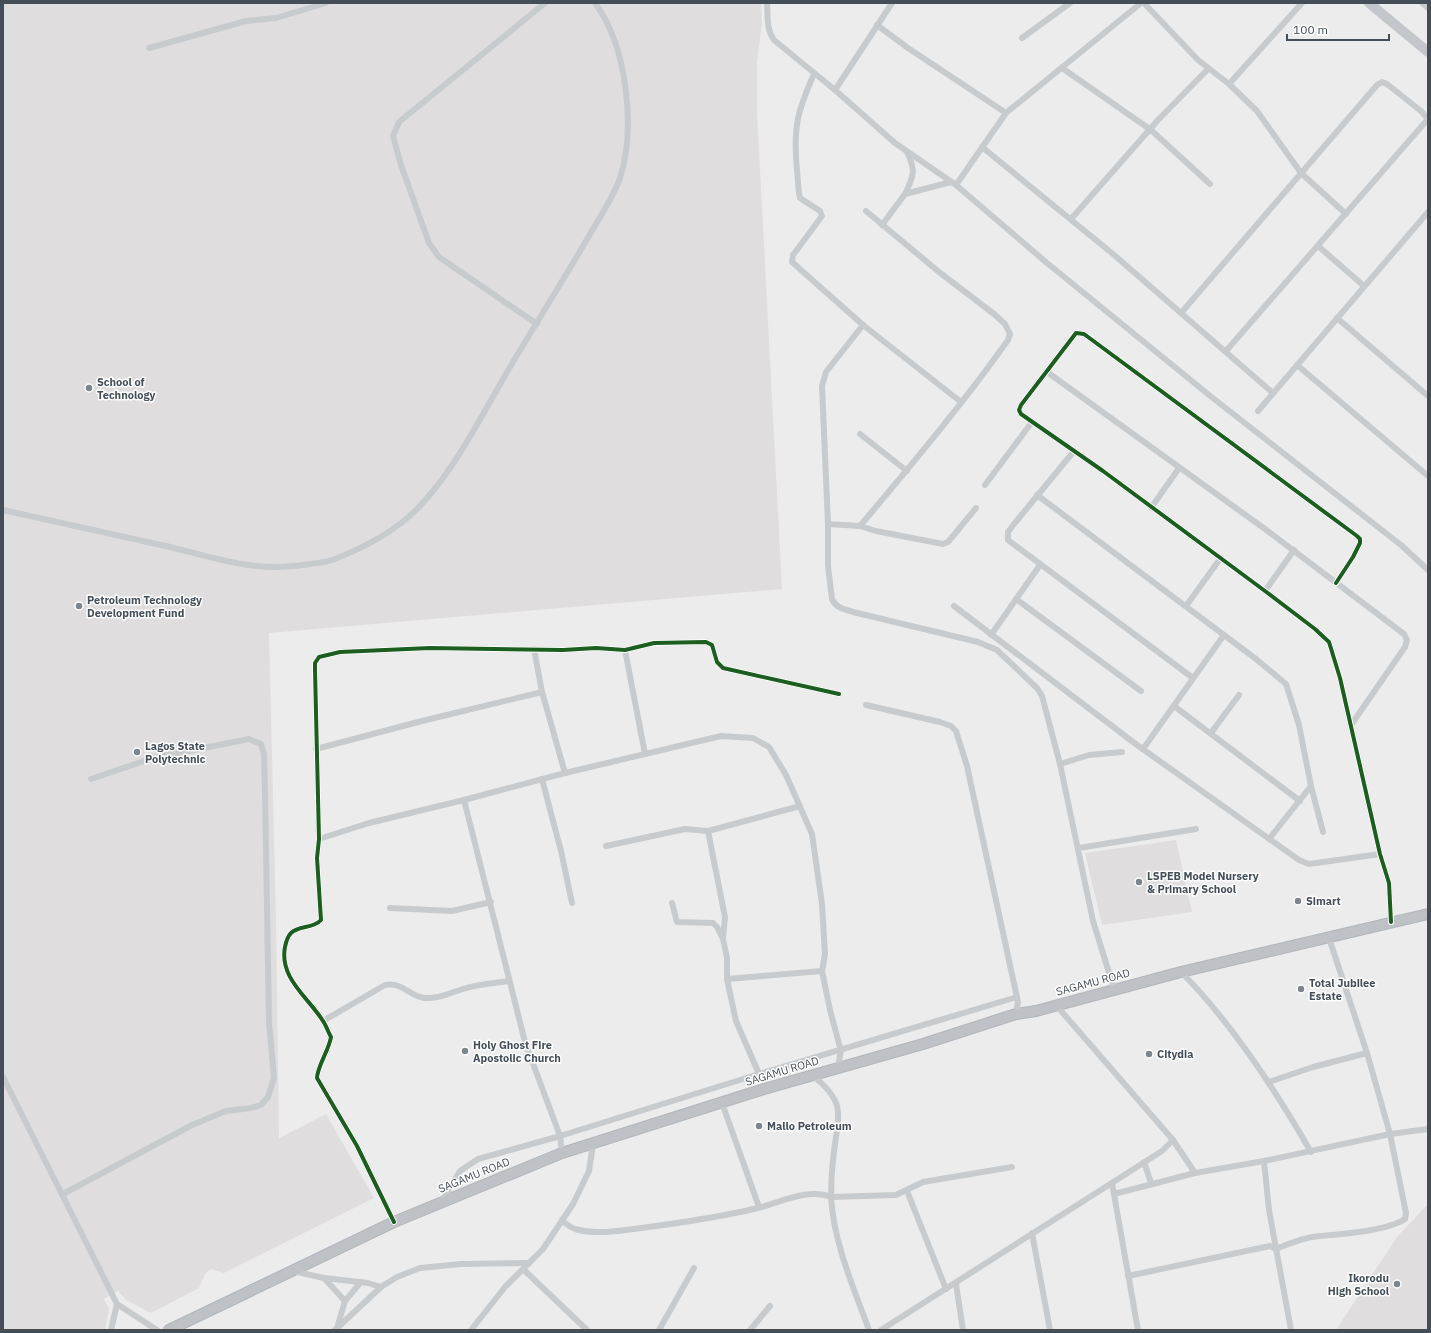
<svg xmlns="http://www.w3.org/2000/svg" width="1431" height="1333" font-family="'IBM Plex Sans',sans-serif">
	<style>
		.education { fill: #dfddde }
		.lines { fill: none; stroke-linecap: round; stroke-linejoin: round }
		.trunk-casing { stroke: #b2b6bb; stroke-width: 12 }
		.minor { stroke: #c8cbcd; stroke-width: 6 }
		.primary { stroke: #c3c7cb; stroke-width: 10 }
		.trunk { stroke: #bec2c6; stroke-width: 10 }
		.cycleway-casing { stroke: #fff; stroke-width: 6 }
		.cycleway { stroke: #1b5e20; stroke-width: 4 }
		.poi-dot { fill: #7f858c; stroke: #fff; stroke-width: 1.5 }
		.labels { text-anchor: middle; stroke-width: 3; stroke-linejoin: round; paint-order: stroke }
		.poi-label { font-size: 11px; font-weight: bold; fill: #444e58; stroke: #fff; text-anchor: start }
		.street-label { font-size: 11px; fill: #444e58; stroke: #fff }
	</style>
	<rect width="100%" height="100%" fill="#edecec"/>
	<g class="education">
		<polygon points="3,3 761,3 762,23 757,62 757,112 782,589 269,633 276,920 279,1138 326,1114 374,1198 224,1273 211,1269 205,1274 199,1288 151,1313 126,1300 118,1291 104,1299 109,1309 105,1330 3,1330"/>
		<polygon points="1176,840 1192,912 1102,925 1085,853"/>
		<polygon points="1428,1204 1428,1330 1336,1330 1397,1237"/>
	</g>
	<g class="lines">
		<g class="trunk-casing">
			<polyline id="trunk" points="169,1330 394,1222 562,1153 764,1089 923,1044 1016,1014 1036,1011 1181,972 1428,914"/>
		</g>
		<g class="minor">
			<path d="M767,3c1,13 -1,26 7,37l61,50 60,53 61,42 91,78 167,136 187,146 27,25"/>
			<polyline points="1144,3 1198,60 1229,84 1257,111 1301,173 1346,214"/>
			<polyline points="1422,3 1428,8"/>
			<polyline points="877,25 908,48 1006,113"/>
			<polyline points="1022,38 1070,3"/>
			<polyline points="149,48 246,21 276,18 326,3"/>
			<polyline points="1062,68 1151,130 1210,184"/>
			<path d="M814,74c-17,38 -21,55 -17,96 1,10 1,20 3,28l20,13 2,5 -29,39 -1,7 71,63 98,77"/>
			<polyline points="1229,84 1302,3"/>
			<polyline points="835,90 892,3"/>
			<polyline points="982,147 1113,254 1273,393"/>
			<polyline points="956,185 1006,113 1141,3"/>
			<path d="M905,194c9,-18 11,-24 2,-42"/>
			<polyline points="1071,219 1158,120 1208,69"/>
			<polyline points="882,225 905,194 951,182"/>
			<polyline points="1318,246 1364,286"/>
			<polyline points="1181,313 1377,85 1382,82 1387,84 1421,111 1428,119"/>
			<polyline points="1337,318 1428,396"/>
			<polyline points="537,324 439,257 429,243 401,165 393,136 399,122 545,3"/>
			<path d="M863,325l-37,47 -4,14 6,138v42l4,33c4,9 12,10 21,13l125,30 19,8 40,38 5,8 18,68 33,157 21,68"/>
			<polyline points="1226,351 1428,119"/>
			<polyline points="1297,365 1428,476"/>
			<polyline points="1047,372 1265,529 1404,634 1407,640 1405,647 1351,725"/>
			<polyline points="1258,411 1428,212"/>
			<polyline points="860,434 907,471"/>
			<polyline points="1074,451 1014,524 1008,532 1008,540 1193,678"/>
			<polyline points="985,485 1032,422"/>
			<polyline points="1037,495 1256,659 1286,684 1299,725 1311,786 1269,839"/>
			<polyline points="1151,508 1179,468"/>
			<path d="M3,510c53,12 105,23 158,35 54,12 92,29 149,19 8,-1 17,-2 25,-5 28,-11 60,-28 81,-49 41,-41 70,-104 100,-153 24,-40 49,-80 73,-121 10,-18 24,-38 31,-58 16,-50 7,-132 -25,-175"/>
			<polyline points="828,524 860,526 876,531 943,544 948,542 976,508"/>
			<path d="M860,526c51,-61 102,-121 148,-186l2,-6 -5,-10 -11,-10 -55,-42 -73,-61"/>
			<polyline points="1336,583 1353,557 1360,543 1360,539 1357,536 1084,334 1076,333 1021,405 1019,410 1021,414 1103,471 1265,591 1315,629 1329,642 1340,678 1380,854 1389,883 1391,922"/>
			<polyline points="1265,591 1294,550"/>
			<polyline points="1016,599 1141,691"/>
			<polyline points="954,606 1137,745 1299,860 1309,864 1380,854"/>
			<polyline points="1186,606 1220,559"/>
			<polyline points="991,635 1040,565"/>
			<polyline points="534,649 542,692 565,773"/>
			<polyline points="625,650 645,754"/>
			<polyline points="866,705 940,722 951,726 956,731 967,766 1018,1002 1016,1014"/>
			<polyline points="1174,706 1300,801"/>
			<polyline points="1211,733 1239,695"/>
			<polyline points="316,749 422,721 542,692"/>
			<polyline points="1143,749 1224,635"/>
			<polyline points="1060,764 1089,755 1122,752"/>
			<polyline points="542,779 561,851 572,903"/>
			<polyline points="1311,786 1323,832"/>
			<polyline points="464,800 525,1042 560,1136 562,1153"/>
			<polyline points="708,831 725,917 723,939 727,958 727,979 736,1021 759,1074"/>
			<polyline points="319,839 369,823 464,800 565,773 721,736 753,738 769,747 786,775 812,834 822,904 825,954 822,971 830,1010 841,1051 838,1066"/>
			<polyline points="606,846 685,829 708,831 800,806"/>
			<polyline points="1079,848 1196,829"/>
			<polyline points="672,903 677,922 713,923 717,927 723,939"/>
			<polyline points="390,908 452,911 491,902"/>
			<path d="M1181,972c50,50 95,119 130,180"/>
			<polyline points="727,979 822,971"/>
			<polyline points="1056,1005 1173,1140 1195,1173"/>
			<path d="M323,1021l62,-36c18,-3 24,11 39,13 14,1 26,-5 39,-9 15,-5 31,-6 46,-8"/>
			<path d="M812,1075c34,27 27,38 22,76 -2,15 -3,31 -3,46l65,-2 27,-13 89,-15"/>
			<polyline points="3,1077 117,1304 157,1330"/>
			<polyline points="1269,1082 1313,1067 1367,1053"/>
			<polyline points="722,1103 759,1207"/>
			<polyline points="1264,1161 1269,1210 1291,1330"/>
			<polyline points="1144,1162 1151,1183"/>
			<polyline points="1112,1183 1138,1330"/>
			<polyline points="907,1191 946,1289"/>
			<polyline points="63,1194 192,1125 226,1111 251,1108 261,1105 268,1097 274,1078 269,1022 265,792 264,754 261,744 249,739 153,758 91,779"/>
			<polyline points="1114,1194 1195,1173 1264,1161 1390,1134 1428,1129"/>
			<polyline points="442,1201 460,1171 478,1159 560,1136 759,1074 1017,997"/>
			<path d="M562,1220c4,4 7,7 13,9 21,6 45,2 66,-1 39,-5 79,-11 117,-20 23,-6 50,-20 73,-11 3,47 22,89 38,133"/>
			<path d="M394,1222l-37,-76 -40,-68c0,-11 12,-28 14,-41 -3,-5 -5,-12 -8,-16 -15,-24 -44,-43 -38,-74 1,-5 2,-10 6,-14 8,-8 22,-4 30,-13l-4,-62 2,-19 -4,-169v-7l4,-6 21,-5 90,-4 133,2 33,-2 29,2 29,-7 52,-1 6,3 5,17 6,6 116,26"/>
			<polyline points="1032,1233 1050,1330"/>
			<polyline points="523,1269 587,1330"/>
			<polyline points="293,1271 324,1278 368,1283 381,1287"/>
			<path d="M1128,1276l142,-30 6,3c14,-6 29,-12 44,-13 23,-2 66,-5 85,-17l1,-6 -16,-79 -23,-81 -38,-115"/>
			<polyline points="324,1278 345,1301"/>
			<polyline points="956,1284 963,1330"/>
			<polyline points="337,1328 345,1301 361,1282"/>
			<polyline points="111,1330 117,1304"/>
			<polyline points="335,1330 381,1287 397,1277 420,1268 461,1264 529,1263"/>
			<polyline points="471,1330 505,1287 543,1249 573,1204 589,1171 593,1144"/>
			<polyline points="659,1330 694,1268"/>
			<polyline points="750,1330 770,1306"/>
			<polyline points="881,1330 1162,1151 1173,1140"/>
		</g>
		<polyline class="primary" points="1369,3 1428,52"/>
		<use href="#trunk" class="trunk"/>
		<g class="cycleway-casing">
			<g id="cycleway">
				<polyline points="1336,583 1353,557 1360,543 1360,539 1357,536 1084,334 1076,333 1021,405 1019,410 1021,414 1103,471 1265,591 1315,629 1329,642 1340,678 1380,854 1389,883 1391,922"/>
				<path d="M394,1222l-37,-76 -40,-68c0,-11 12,-28 14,-41 -3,-5 -5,-12 -8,-16 -15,-24 -44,-43 -38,-74 1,-5 2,-10 6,-14 8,-8 22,-4 30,-13l-4,-62 2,-19 -4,-169v-7l4,-6 21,-5 90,-4 133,2 33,-2 29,2 29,-7 52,-1 6,3 5,17 6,6 116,26"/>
			</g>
		</g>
		<use href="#cycleway" class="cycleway"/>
	</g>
	<g class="poi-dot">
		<circle cx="89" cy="388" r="4"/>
		<circle cx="79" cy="606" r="4"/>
		<circle cx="137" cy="752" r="4"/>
		<circle cx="1139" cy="882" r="4"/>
		<circle cx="1298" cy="901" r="4"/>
		<circle cx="1301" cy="989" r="4"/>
		<circle cx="465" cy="1051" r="4"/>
		<circle cx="1149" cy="1054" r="4"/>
		<circle cx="759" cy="1126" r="4"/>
		<circle cx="1397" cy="1284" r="4"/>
	</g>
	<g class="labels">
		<g class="poi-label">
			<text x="97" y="386">School of<tspan x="97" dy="13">Technology</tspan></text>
			<text x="87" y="604">Petroleum Technology<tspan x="87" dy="13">Development Fund</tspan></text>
			<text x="145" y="750">Lagos State<tspan x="145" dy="13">Polytechnic</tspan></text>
			<text x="1147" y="880">LSPEB Model Nursery<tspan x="1147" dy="13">&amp; Primary School</tspan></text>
			<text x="1306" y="905">Simart</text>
			<text x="1309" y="987">Total Jubilee<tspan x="1309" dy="13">Estate</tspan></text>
			<text x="473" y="1049">Holy Ghost Fire<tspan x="473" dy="13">Apostolic Church</tspan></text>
			<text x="1157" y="1058">Citydia</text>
			<text x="767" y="1130">Mallo Petroleum</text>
			<text x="1389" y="1282" text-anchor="end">Ikorodu<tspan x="1389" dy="13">High School</tspan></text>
		</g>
		<g class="street-label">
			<text transform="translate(1093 982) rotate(-15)" y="4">SAGAMU ROAD</text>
			<text transform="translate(782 1071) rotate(-17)" y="4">SAGAMU ROAD</text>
			<text transform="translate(474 1175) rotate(-22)" y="4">SAGAMU ROAD</text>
		</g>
	</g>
	<rect width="1431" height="1333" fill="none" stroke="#444e58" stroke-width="8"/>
	<path d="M1287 34v6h102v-6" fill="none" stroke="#444e58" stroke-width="2"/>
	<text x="1293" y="34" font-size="12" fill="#444e58" stroke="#ffffff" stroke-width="3" paint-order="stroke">100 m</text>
</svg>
